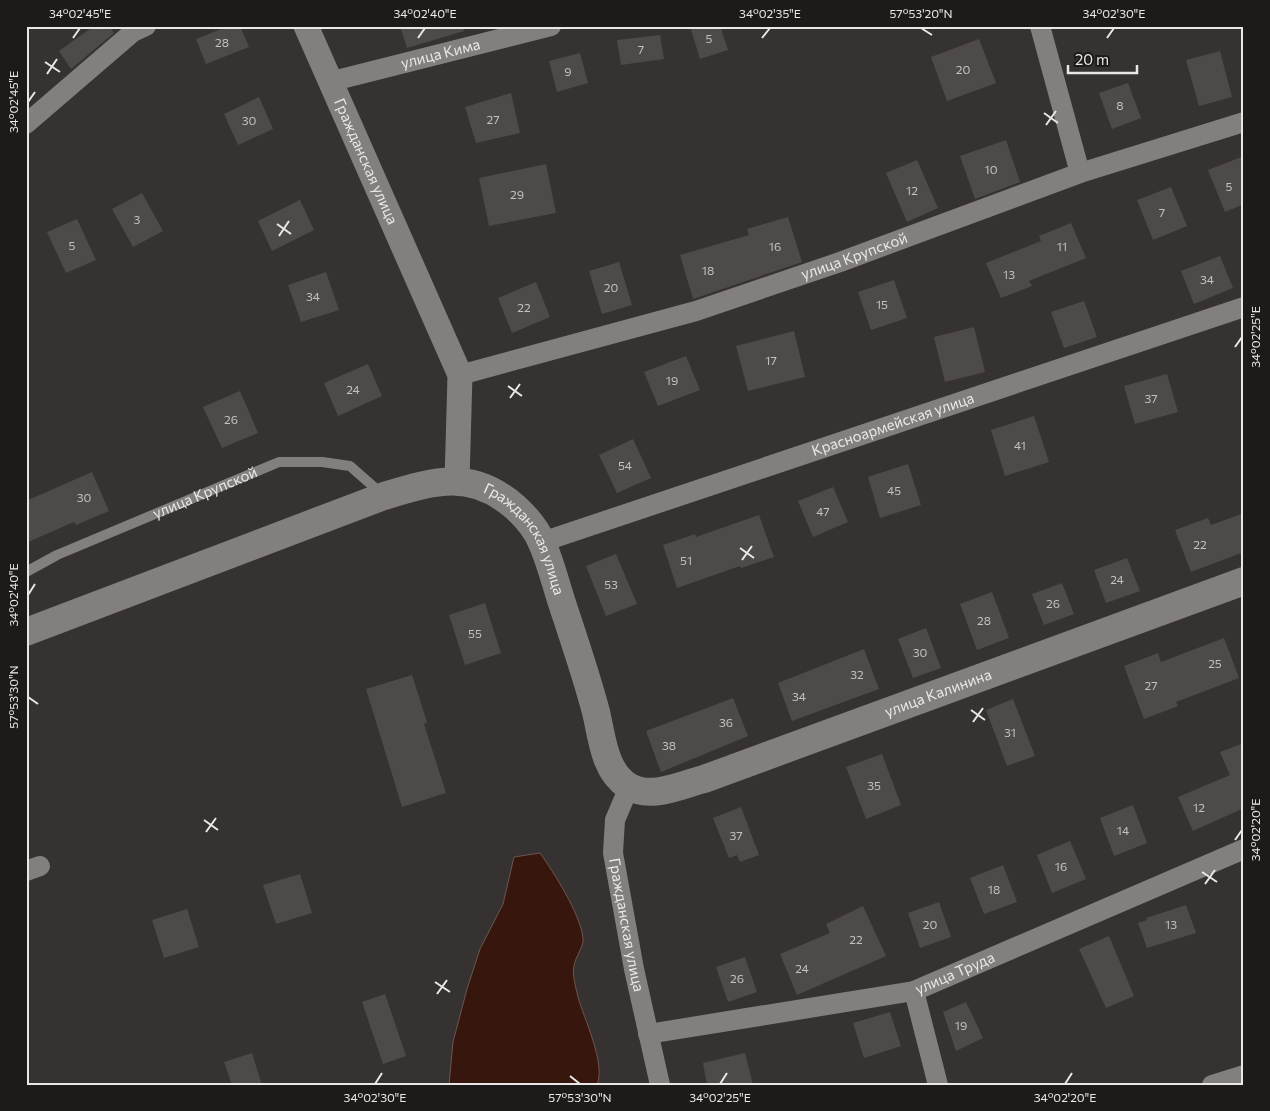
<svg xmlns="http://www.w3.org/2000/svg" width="1270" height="1111" font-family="Commissioner,sans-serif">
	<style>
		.water { fill: #37170d; stroke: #6d564e }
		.building { fill: #4e4a49 }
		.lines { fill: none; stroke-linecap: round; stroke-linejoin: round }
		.service { stroke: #837f7e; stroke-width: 10 }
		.minor { stroke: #837f7e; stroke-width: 20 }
		.tertiary { stroke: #837f7e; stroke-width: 25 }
		.secondary { stroke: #837f7e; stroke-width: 28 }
		.ticks { fill: none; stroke: #eae8e7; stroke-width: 2 }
		.labels { text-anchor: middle; stroke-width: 4; stroke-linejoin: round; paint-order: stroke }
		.number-label { font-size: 12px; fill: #c3c0c0 }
		.street-label { font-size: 15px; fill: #eae8e7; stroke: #1c1b1a }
		.neatline { fill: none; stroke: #eae8e7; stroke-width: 2 }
		.ticks-label { font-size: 12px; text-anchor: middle; fill: #eae8e7 }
	</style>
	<rect width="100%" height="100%" fill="#363231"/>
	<path class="water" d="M540,853c14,20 40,60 43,85 1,9 -8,19 -9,28 -2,9 2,22 4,31 6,22 28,66 19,88h-148l4,-43 14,-53 13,-40 23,-45 11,-47z"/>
	<g class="building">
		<polygon points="94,26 109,26 114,33 71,69 59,51"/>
		<polygon points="229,26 240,26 249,47 206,64 196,39"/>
		<polygon points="400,26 463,26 464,31 407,48"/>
		<polygon points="690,26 720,26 728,50 700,59"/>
		<polygon points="660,35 664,59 621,65 617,40"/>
		<polygon points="979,39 996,83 947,101 931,57"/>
		<polygon points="1220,51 1232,97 1199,106 1186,60"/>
		<polygon points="580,53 588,83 557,92 549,61"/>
		<polygon points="1128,83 1141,118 1112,129 1099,93"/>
		<polygon points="511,93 520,133 476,143 465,107"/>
		<polygon points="259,97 273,129 238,145 224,114"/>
		<polygon points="1006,140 1020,182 975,199 960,156"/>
		<polygon points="1244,156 1244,204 1225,212 1208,170"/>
		<polygon points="917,160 938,208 907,222 886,173"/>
		<polygon points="546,164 556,213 489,226 479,178"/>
		<polygon points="1171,187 1187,226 1153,240 1137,200"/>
		<polygon points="142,193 163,231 133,247 112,209"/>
		<polygon points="300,200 314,230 272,251 258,221"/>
		<polygon points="788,217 802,262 693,299 680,255 749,235 747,229"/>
		<polygon points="77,219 96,260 66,273 47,232"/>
		<polygon points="1071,223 1086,258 1029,281 1032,286 1001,298 986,263 1041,241 1039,236"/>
		<polygon points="1220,256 1233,288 1194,304 1181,271"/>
		<polygon points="619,262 632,305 602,314 589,271"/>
		<polygon points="326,272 339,310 301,322 288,285"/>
		<polygon points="894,280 907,318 871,330 858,292"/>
		<polygon points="536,282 550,317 512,333 498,298"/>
		<polygon points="1084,301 1097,337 1064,348 1051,312"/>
		<polygon points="974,327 985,372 945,382 934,337"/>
		<polygon points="794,331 805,377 748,391 736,346"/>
		<polygon points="686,356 700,390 658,406 644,372"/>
		<polygon points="368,364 382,396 338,416 324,383"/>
		<polygon points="1167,374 1178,412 1135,424 1124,386"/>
		<polygon points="240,391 258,433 222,448 203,407"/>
		<polygon points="1034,416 1049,462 1005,476 991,430"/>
		<polygon points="633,439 651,478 617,493 599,455"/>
		<polygon points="908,464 921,505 880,518 868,477"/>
		<polygon points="92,472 109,511 76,525 74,522 26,543 26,501"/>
		<polygon points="833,487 848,522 813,537 798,501"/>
		<polygon points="1244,513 1244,552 1191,572 1175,530 1208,518 1211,525"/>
		<polygon points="759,515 774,557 741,568 740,566 677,588 663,545 695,534 696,537"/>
		<polygon points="616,554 637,604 606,616 586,566"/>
		<polygon points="1127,558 1140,591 1106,603 1094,570"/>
		<polygon points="1062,583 1074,614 1044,625 1032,594"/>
		<polygon points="992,592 1009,638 977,650 960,604"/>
		<polygon points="485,603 501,653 465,665 449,615"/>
		<polygon points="926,628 941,668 913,678 898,639"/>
		<polygon points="1224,638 1239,678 1176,702 1178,706 1144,719 1124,666 1158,653 1161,662"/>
		<polygon points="864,649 879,689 792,721 778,683"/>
		<polygon points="412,675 427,722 424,724 446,793 402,807 366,689"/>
		<polygon points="733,698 748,736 661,772 646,731"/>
		<polygon points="1013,699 1035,756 1007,766 986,710"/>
		<polygon points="1244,743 1244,808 1193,831 1178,797 1230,775 1220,752"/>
		<polygon points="882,754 901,805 866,819 846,767"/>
		<polygon points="1133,805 1147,843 1114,856 1100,818"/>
		<polygon points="741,807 759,855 740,862 737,855 729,858 713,818"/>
		<polygon points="1070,841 1086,879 1052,893 1037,855"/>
		<polygon points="1003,865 1017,902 984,914 970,878"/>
		<polygon points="300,874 312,913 276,924 263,885"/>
		<polygon points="939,902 951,937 920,948 908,913"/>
		<polygon points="1186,905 1196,933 1147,948 1138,923 1147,920 1146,918"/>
		<polygon points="863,906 886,956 797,995 780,954 830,933 826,924"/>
		<polygon points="187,909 199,947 164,958 152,920"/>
		<polygon points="1109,936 1134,996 1106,1008 1079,949"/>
		<polygon points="745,957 757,992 728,1002 716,967"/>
		<polygon points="385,994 406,1056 383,1064 362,1002"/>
		<polygon points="966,1002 983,1038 956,1051 943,1012"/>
		<polygon points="890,1012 901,1046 864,1058 853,1023"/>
		<polygon points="252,1053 262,1085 232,1085 224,1062"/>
		<polygon points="745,1053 753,1085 707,1085 703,1063"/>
	</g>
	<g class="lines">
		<path class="service" id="s1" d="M26,572l31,-17 222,-93h43l28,4 33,29"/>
		<g class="minor">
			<polyline points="1040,26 1080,173"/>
			<path id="s2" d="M329,82l222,-56"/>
			<polyline points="26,124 133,32 146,26"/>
			<path id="s3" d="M460,375l236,-64 144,-49 240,-89 164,-51"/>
			<path id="s4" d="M542,542l702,-235"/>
			<path id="s5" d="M629,787l-14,33 -2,33 21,116 26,116"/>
			<polyline points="26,871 40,866"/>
			<polyline points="914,991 938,1085"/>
			<path id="s6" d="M648,1034l266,-43 330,-142"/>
			<polyline points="1212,1085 1244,1075"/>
		</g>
		<path class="tertiary" id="s7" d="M306,26l154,349 -3,106"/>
		<path class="secondary" id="s8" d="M26,632l358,-136c50,-15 87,-27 131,11 11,10 21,21 27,36 8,18 13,38 19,57 12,37 25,74 35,112 6,25 8,59 32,74 23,14 53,-1 76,-7l540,-198"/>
	</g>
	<path class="ticks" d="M921,28l11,7M73,38l7,-10M418,38l7,-10M762,38l8,-10M1107,38l7,-10M45,62l15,10M47,74l10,-15M28,102l7,-10M1044,113l14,10M1046,125l10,-14M277,224l14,10M279,236l10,-15M1235,347l7,-10M508,386l14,10M510,398l10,-14M740,548l14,10M742,560l10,-14M28,595l7,-11M28,697l10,7M971,710l14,10M973,722l10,-14M204,820l14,10M206,832l10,-14M1235,840l7,-10M1202,872l15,10M1205,884l10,-14M435,982l15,10M437,994l10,-14M570,1076l10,8M375,1084l7,-11M720,1084l7,-11M1065,1084l7,-11"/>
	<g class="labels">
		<g class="number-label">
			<text x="709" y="43">5</text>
			<text x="222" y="47">28</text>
			<text x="641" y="54">7</text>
			<text x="963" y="74">20</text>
			<text x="568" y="76">9</text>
			<text x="1120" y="110">8</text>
			<text x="493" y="124">27</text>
			<text x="249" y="125">30</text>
			<text x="991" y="174">10</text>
			<text x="1229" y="191">5</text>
			<text x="912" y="195">12</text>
			<text x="517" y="199">29</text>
			<text x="1162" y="217">7</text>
			<text x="137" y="224">3</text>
			<text x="72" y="250">5</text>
			<text x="775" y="251">16</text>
			<text x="1062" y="251">11</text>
			<text x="708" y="275">18</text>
			<text x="1009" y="279">13</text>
			<text x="1207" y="284">34</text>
			<text x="611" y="292">20</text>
			<text x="313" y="301">34</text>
			<text x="882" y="309">15</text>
			<text x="524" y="312">22</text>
			<text x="771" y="365">17</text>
			<text x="672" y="385">19</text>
			<text x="353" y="394">24</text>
			<text x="1151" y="403">37</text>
			<text x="231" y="424">26</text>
			<text x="1020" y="450">41</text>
			<text x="625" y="470">54</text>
			<text x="894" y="495">45</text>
			<text x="84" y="502">30</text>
			<text x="823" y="516">47</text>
			<text x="1200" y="549">22</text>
			<text x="686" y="565">51</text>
			<text x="1117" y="584">24</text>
			<text x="611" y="589">53</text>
			<text x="1053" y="608">26</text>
			<text x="984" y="625">28</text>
			<text x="475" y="638">55</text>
			<text x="920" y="657">30</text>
			<text x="1215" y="668">25</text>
			<text x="857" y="679">32</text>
			<text x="1151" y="690">27</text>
			<text x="799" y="701">34</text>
			<text x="726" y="727">36</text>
			<text x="1010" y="737">31</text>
			<text x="669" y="750">38</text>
			<text x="874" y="790">35</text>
			<text x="1199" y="812">12</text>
			<text x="1123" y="835">14</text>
			<text x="736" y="840">37</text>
			<text x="1061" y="871">16</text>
			<text x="994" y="894">18</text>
			<text x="930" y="929">20</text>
			<text x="1171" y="929">13</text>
			<text x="856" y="944">22</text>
			<text x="802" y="973">24</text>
			<text x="737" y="983">26</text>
			<text x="961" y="1030">19</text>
		</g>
		<g class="street-label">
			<text dy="5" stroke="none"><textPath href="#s2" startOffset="115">улица Кима</textPath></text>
			<text dy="5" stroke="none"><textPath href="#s7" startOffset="148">Гражданская улица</textPath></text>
			<text dy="5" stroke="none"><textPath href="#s3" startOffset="412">улица Крупской</textPath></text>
			<text dy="5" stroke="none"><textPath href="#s4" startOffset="370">Красноармейская улица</textPath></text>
			<text dy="5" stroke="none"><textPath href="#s1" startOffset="196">улица Крупской</textPath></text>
			<text dy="5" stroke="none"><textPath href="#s8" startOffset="554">Гражданская улица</textPath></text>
			<text dy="5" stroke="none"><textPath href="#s8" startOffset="1156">улица Калинина</textPath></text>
			<text dy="5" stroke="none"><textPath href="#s5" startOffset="142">Гражданская улица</textPath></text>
			<text dy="5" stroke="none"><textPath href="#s6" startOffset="314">улица Труда</textPath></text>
		</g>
	</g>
	<rect width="1270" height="1111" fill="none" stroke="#1c1b1a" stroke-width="55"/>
	<path d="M1068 65v8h69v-8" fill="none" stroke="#eae8e7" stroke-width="2.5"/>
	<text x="1075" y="65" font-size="15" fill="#eae8e7" stroke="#1c1b1a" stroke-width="4" paint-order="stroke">20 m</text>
	<rect x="28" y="28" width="1214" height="1056" class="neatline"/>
	<g class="ticks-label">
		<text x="80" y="18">34°02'45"E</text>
		<text x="425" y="18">34°02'40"E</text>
		<text x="770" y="18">34°02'35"E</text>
		<text x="921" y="18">57°53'20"N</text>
		<text x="1114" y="18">34°02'30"E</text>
		<text transform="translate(14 102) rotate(-90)" y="4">34°02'45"E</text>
		<text transform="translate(1256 337) rotate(-90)" y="4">34°02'25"E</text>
		<text transform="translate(14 595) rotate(-90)" y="4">34°02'40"E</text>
		<text transform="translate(14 697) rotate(-90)" y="4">57°53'30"N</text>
		<text transform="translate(1256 830) rotate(-90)" y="4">34°02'20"E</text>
		<text x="375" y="1102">34°02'30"E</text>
		<text x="580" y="1102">57°53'30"N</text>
		<text x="720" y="1102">34°02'25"E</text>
		<text x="1065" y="1102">34°02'20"E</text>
	</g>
</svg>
